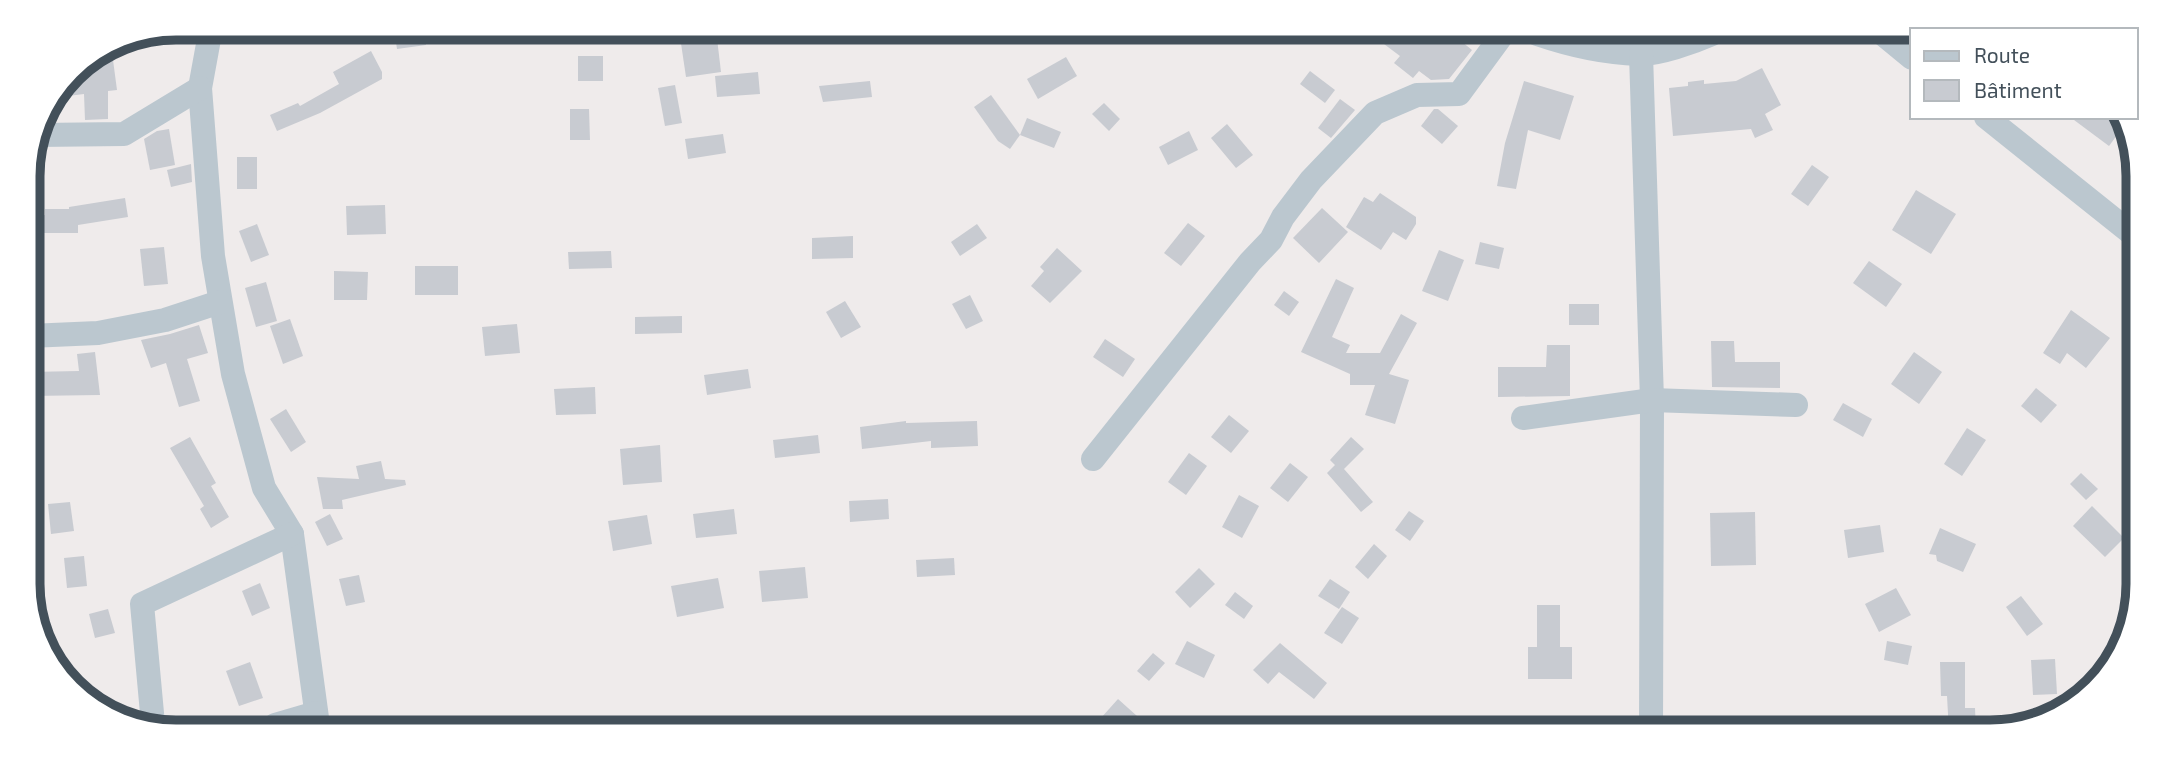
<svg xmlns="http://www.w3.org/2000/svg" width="2166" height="760" font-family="'Exo 2',sans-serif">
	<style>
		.building { fill: #c8cbd1 }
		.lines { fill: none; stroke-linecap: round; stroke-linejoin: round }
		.minor { stroke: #bbc7cf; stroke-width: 24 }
		.rim { fill: none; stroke: #43505a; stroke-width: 9 }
	</style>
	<rect width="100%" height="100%" fill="#efebeb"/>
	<g class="building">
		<polygon points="394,29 424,29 426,45 397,49"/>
		<polygon points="679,30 716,30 721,72 686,77"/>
		<polygon points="1392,33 1451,33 1472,50 1449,79 1431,80 1419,71 1413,78 1394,63 1400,56 1384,44"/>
		<polygon points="371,51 382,72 382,79 320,113 277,131 270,115 298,103 300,106 339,84 333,72"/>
		<rect x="578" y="56" width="25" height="25"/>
		<polygon points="1066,57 1077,76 1038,99 1027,79"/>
		<polygon points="113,60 117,90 108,91 108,119 85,120 84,94 52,98 78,65"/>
		<polygon points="1762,68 1781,105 1765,114 1773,130 1755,138 1751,129 1673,136 1669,88 1688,86 1688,82 1704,80 1704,84 1736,81"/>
		<polygon points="1310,71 1335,90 1325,103 1300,84"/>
		<polygon points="758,72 760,94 717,97 715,76"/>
		<polygon points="870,81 872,97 823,102 819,86"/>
		<polygon points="1524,81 1574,96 1560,140 1528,130 1516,189 1497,186 1505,143"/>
		<polygon points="675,85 682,123 665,126 658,88"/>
		<polygon points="991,95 1020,135 1010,149 998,141 974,107"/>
		<polygon points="1340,99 1355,110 1331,138 1318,128"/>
		<polygon points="1104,103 1120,119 1109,131 1092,114"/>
		<polygon points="570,109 589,109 590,140 570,140"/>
		<polygon points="1434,109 1438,109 1458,126 1442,144 1421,126"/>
		<polygon points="2070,117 2119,117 2123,127 2109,146"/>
		<polygon points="1027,118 1061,132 1054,148 1020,135"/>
		<polygon points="1227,124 1253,155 1236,168 1211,138"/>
		<polygon points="169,129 175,165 150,170 144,139 157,131"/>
		<polygon points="1189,131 1198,150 1168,165 1159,147"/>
		<polygon points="723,134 726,153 688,159 685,139"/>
		<rect x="237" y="157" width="20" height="32"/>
		<polygon points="191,164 192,182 171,187 167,170"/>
		<polygon points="1812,165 1829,177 1808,206 1791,194"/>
		<polygon points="1916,190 1956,214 1931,254 1892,230"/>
		<polygon points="1380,193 1416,217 1416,224 1406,240 1393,232 1381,250 1346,227 1364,197 1373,202"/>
		<polygon points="125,198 128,217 78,225 78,233 29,233 29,217 45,215 45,209 69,209 69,207"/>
		<polygon points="385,205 386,234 347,235 346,206"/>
		<polygon points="1322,208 1348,232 1319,263 1293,238"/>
		<polygon points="1188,223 1205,236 1181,266 1164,253"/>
		<polygon points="257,224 269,255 251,262 239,231"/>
		<polygon points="977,224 987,238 960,256 951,242"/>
		<polygon points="853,236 853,258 812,259 812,238"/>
		<polygon points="1480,242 1504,248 1499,269 1475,264"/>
		<polygon points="164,247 168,284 144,286 140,249"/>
		<polygon points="1057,248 1082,271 1050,303 1031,286 1044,271 1040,267"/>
		<polygon points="1439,250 1464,260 1448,301 1422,291"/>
		<polygon points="611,251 612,268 569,269 568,252"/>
		<polygon points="1869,261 1902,284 1886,307 1853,283"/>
		<rect x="415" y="266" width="43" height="29"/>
		<polygon points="334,271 368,272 367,300 334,300"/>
		<polygon points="1336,279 1354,288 1332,337 1350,345 1346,353 1380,353 1401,314 1417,323 1389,374 1409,380 1395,424 1365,415 1375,385 1350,385 1350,374 1301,352"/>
		<polygon points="266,282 277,321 256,327 245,288"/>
		<polygon points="1284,291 1299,302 1289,316 1274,305"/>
		<polygon points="970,295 983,321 966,329 952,304"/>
		<polygon points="845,301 861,327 841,338 826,312"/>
		<rect x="1569" y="304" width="30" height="21"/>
		<polygon points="2071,310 2110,338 2086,368 2067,353 2060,364 2043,353"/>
		<polygon points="682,316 682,333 635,334 635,317"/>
		<polygon points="290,319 303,356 283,364 270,326"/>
		<polygon points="517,324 520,353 485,356 482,327"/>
		<polygon points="199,325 208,353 187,359 200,401 179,407 166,363 151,368 141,340 170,334"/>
		<polygon points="1105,339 1135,359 1123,377 1093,357"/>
		<polygon points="1711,341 1734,341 1735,362 1780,362 1780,388 1712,387"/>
		<polygon points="1547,345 1570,345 1570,396 1498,397 1498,367 1546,367"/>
		<polygon points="95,352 100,395 30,396 29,372 79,371 77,354"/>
		<polygon points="1914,352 1942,372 1919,404 1891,384"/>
		<polygon points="748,369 751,388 707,395 704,375"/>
		<polygon points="595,387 596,414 556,415 554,389"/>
		<polygon points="2036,388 2057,405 2041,423 2021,406"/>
		<polygon points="1843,403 1872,419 1863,437 1833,420"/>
		<polygon points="286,409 306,442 291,452 270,419"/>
		<polygon points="1229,415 1249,431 1231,453 1211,437"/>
		<polygon points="906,421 906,423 977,421 978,446 931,448 931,441 862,449 860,427"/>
		<polygon points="1967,428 1986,440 1962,476 1944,464"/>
		<polygon points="818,435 820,453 775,458 773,440"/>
		<polygon points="190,437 216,483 211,486 229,517 211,528 200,509 204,506 170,448"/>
		<polygon points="1351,437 1364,449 1344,469 1373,502 1361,512 1327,473 1335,465 1330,460"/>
		<polygon points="660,445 662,482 623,485 620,449"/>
		<polygon points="1189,453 1207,466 1186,495 1168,482"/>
		<polygon points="381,461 385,479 405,480 406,485 342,500 343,509 323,509 317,477 359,479 356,466"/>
		<polygon points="1290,463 1308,477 1288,502 1270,488"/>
		<polygon points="2081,473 2098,489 2086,500 2070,484"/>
		<polygon points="1239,495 1259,506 1242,538 1222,527"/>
		<polygon points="888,499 889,519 850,522 849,501"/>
		<polygon points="70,502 74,531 51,534 48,504"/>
		<polygon points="2092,506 2124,538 2105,557 2073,526"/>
		<polygon points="734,509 737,534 696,538 693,514"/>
		<polygon points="1409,511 1424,521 1410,541 1395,530"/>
		<polygon points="1755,512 1756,565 1711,566 1710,513"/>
		<polygon points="330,514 343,539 327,546 315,522"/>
		<polygon points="647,515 652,544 613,551 608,521"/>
		<polygon points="1880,525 1884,552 1848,558 1844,530"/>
		<polygon points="1940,528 1976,544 1963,572 1937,561 1936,555 1929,554"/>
		<polygon points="1374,544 1387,556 1368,579 1355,567"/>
		<polygon points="84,556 87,586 67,588 64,558"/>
		<polygon points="954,558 955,575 917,577 916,560"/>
		<polygon points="805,567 808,598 762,602 759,571"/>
		<polygon points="1199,568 1215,584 1190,608 1175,592"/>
		<polygon points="359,575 365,602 346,606 339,579"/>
		<polygon points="718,578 724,608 677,617 671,586"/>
		<polygon points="1330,579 1350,592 1339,609 1318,596"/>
		<polygon points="260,583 270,608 252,616 242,591"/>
		<polygon points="1896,588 1911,615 1879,632 1865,604"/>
		<polygon points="1235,592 1253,606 1244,619 1225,605"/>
		<polygon points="2021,596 2043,624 2027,636 2006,607"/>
		<polygon points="1537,605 1560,605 1560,647 1572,647 1572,679 1528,679 1528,647 1537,647"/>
		<polygon points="1342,607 1359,618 1342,644 1324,633"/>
		<polygon points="108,609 115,633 95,638 89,614"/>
		<polygon points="1187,641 1215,655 1204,678 1175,664"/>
		<polygon points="1887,641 1912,646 1908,665 1884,660"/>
		<polygon points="1280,643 1327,683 1314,699 1279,672 1268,684 1253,670"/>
		<polygon points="1153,653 1165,663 1149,681 1137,671"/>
		<polygon points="2055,659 2057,694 2033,695 2031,660"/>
		<polygon points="250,662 263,698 239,706 226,671"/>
		<polygon points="1940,662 1965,662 1965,708 1975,708 1976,731 1949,732 1947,696 1941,696"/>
		<polygon points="1118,699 1137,716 1126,728 1092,728"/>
	</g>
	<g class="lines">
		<g class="minor">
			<polyline points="211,28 200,88 213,256 233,374 264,488 292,534 318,725"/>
			<path d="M1537,34c32,11 67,19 101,20 19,1 56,-12 74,-20"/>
			<polyline points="1884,35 1912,58"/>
			<polyline points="1641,54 1652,400 1651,730"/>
			<polyline points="1986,117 2136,237"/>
			<polyline points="37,135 124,134 200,88"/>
			<polyline points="29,336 98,333 165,320 220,302"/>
			<polyline points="1523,418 1652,400 1796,405"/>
			<polyline points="1093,459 1250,262 1271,240 1283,217 1311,180 1375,113 1417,95 1459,94 1503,34"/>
			<polyline points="153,724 142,604 292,534"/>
			<polyline points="275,725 316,713"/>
		</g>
	</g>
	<path d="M0 0H2166V760H0ZM176 40H1990A136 136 0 0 1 2126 176V584A136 136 0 0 1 1990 720H176A136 136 0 0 1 40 584V176A136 136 0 0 1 176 40Z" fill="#fff" fill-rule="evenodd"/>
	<path class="rim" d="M176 40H1990A136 136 0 0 1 2126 176V584A136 136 0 0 1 1990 720H176A136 136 0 0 1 40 584V176A136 136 0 0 1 176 40Z"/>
	<rect x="1910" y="28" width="228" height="91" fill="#ffffff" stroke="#b4b9bd" stroke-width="2"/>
	<rect x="1924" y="51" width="35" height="10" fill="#bbc7cf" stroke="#b4b9bd" stroke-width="2"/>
	<text x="1974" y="63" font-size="21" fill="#43505a">Route</text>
	<rect x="1924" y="80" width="35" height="21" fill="#c8cbd1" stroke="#b4b9bd" stroke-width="2"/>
	<text x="1974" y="98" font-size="21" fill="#43505a">Bâtiment</text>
</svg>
